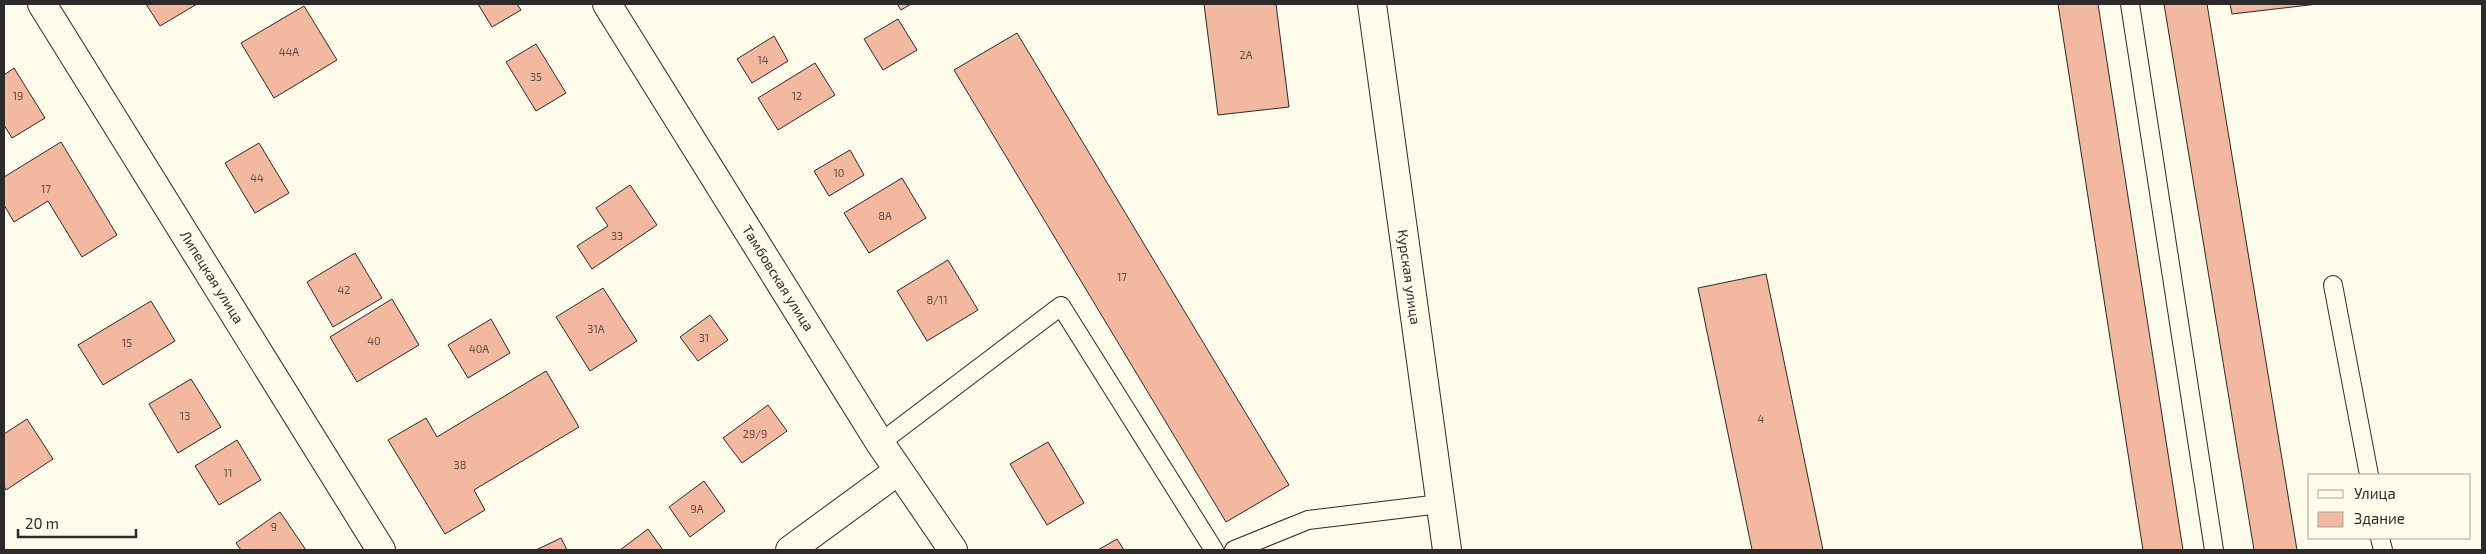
<svg xmlns="http://www.w3.org/2000/svg" width="2486" height="554" font-family="'Exo 2',sans-serif">
	<style>
		.building { fill: #f2b8a0; stroke: #2b2b2b }
		.lines { fill: none; stroke-linecap: round; stroke-linejoin: round }
		.service-casing { stroke: #2b2b2b; stroke-width: 20 }
		.minor-casing { stroke: #2b2b2b; stroke-width: 30 }
		.tertiary-casing { stroke: #2b2b2b; stroke-width: 30 }
		.service { stroke: #fdfbea; stroke-width: 18 }
		.minor { stroke: #fdfbea; stroke-width: 28 }
		.tertiary { stroke: #fdfbea; stroke-width: 28 }
		.labels { text-anchor: middle; stroke-width: 4; stroke-linejoin: round; paint-order: stroke }
		.number-label { font-size: 11px; fill: #5d4e48 }
		.street-label { font-size: 14px; fill: #2b2b2b; stroke: #fdfbea }
	</style>
	<rect width="100%" height="100%" fill="#fdfbea"/>
	<g class="building">
		<polygon points="146,4 197,4 160,26"/>
		<polygon points="478,4 517,4 521,10 492,27"/>
		<polygon points="897,4 911,4 901,10"/>
		<polygon points="1204,4 1276,4 1289,107 1218,115"/>
		<polygon points="2058,4 2098,4 2183,550 2143,550"/>
		<polygon points="2164,4 2207,4 2297,550 2254,550"/>
		<polygon points="2230,4 2318,4 2232,14"/>
		<polygon points="304,6 337,60 274,98 241,43"/>
		<polygon points="898,19 917,50 883,70 864,39"/>
		<polygon points="1017,33 1289,485 1226,522 954,70"/>
		<polygon points="774,36 788,61 752,83 737,59"/>
		<polygon points="536,44 566,93 536,111 506,62"/>
		<polygon points="815,63 835,95 778,130 758,98"/>
		<polygon points="14,68 45,118 12,138 4,125 4,75"/>
		<polygon points="61,142 117,235 82,257 48,201 14,222 4,205 4,177"/>
		<polygon points="259,143 289,193 255,213 225,163"/>
		<polygon points="850,150 864,175 829,196 814,171"/>
		<polygon points="902,178 926,218 869,253 844,213"/>
		<polygon points="630,185 657,225 592,269 577,246 608,226 596,208"/>
		<polygon points="355,253 382,298 333,327 307,282"/>
		<polygon points="948,260 978,310 927,341 897,291"/>
		<polygon points="1766,274 1823,550 1752,550 1698,288"/>
		<polygon points="603,288 637,341 590,371 556,317"/>
		<polygon points="392,299 419,345 357,382 330,337"/>
		<polygon points="151,301 175,341 103,385 78,345"/>
		<polygon points="710,315 728,340 698,361 680,337"/>
		<polygon points="491,319 510,353 468,378 448,345"/>
		<polygon points="546,371 579,427 474,490 485,510 445,534 388,440 426,418 437,437"/>
		<polygon points="191,379 221,427 178,453 149,404"/>
		<polygon points="768,405 787,431 742,463 723,438"/>
		<polygon points="27,419 53,459 6,490 4,486 4,434"/>
		<polygon points="237,440 261,480 219,505 195,466"/>
		<polygon points="1048,442 1084,503 1047,525 1010,464"/>
		<polygon points="704,481 725,511 690,537 669,507"/>
		<polygon points="280,512 306,550 241,550 236,543"/>
		<polygon points="648,529 663,550 620,550"/>
		<polygon points="561,538 567,550 536,550"/>
		<polygon points="1117,539 1124,550 1098,550"/>
	</g>
	<g class="lines">
		<g class="service-casing">
			<g id="service">
				<polyline points="2130,4 2214,550"/>
				<polyline points="2333,285 2369,475"/>
				<polyline points="880,443 1061,306 1214,550"/>
				<polyline points="2380,538 2383,550"/>
				<polyline points="1234,550 1308,520 1440,504"/>
			</g>
		</g>
		<g class="minor-casing">
			<g id="minor">
				<polyline points="42,4 381,550"/>
				<polyline points="607,4 880,443 953,550"/>
				<polyline points="790,550 898,471"/>
			</g>
		</g>
		<g class="tertiary-casing">
			<polyline id="tertiary" points="1372,4 1447,550"/>
		</g>
		<use href="#service" class="service"/>
		<use href="#minor" class="minor"/>
		<use href="#tertiary" class="tertiary"/>
	</g>
	<g class="labels">
		<g class="number-label">
			<text x="289" y="56">44А</text>
			<text x="1246" y="59">2А</text>
			<text x="763" y="64">14</text>
			<text x="536" y="81">35</text>
			<text x="18" y="100">19</text>
			<text x="797" y="100">12</text>
			<text x="839" y="177">10</text>
			<text x="257" y="182">44</text>
			<text x="46" y="193">17</text>
			<text x="885" y="220">8А</text>
			<text x="617" y="240">33</text>
			<text x="1122" y="281">17</text>
			<text x="344" y="294">42</text>
			<text x="937" y="304">8/11</text>
			<text x="596" y="333">31А</text>
			<text x="704" y="342">31</text>
			<text x="374" y="345">40</text>
			<text x="127" y="347">15</text>
			<text x="479" y="353">40А</text>
			<text x="185" y="420">13</text>
			<text x="1761" y="423">4</text>
			<text x="755" y="438">29/9</text>
			<text x="460" y="469">38</text>
			<text x="228" y="477">11</text>
			<text x="697" y="513">9А</text>
			<text x="274" y="531">9</text>
		</g>
		<g class="street-label">
			<text transform="translate(212 277) rotate(58)" y="5">Липецкая улица</text>
			<text transform="translate(1409 277) rotate(82)" y="5">Курская улица</text>
			<text transform="translate(778 278) rotate(58)" y="5">Тамбовская улица</text>
		</g>
	</g>
	<rect width="2486" height="554" fill="none" stroke="#2b2b2b" stroke-width="10"/>
	<rect x="2308" y="474" width="162" height="65" fill="#fdfbea" stroke="#a9a89e"/>
	<rect x="2318" y="490" width="25" height="8" fill="#fdfbea" stroke="#a9a89e"/>
	<text x="2354" y="499" font-size="15" fill="#2b2b2b">Улица</text>
	<rect x="2318" y="512" width="25" height="15" fill="#f2b8a0" stroke="#a9a89e"/>
	<text x="2354" y="524" font-size="15" fill="#2b2b2b">Здание</text>
	<path d="M18 529v8h118v-8" fill="none" stroke="#2b2b2b" stroke-width="2.5"/>
	<text x="25" y="529" font-size="15" fill="#2b2b2b" stroke="#fdfbea" stroke-width="4" paint-order="stroke">20 m</text>
</svg>
